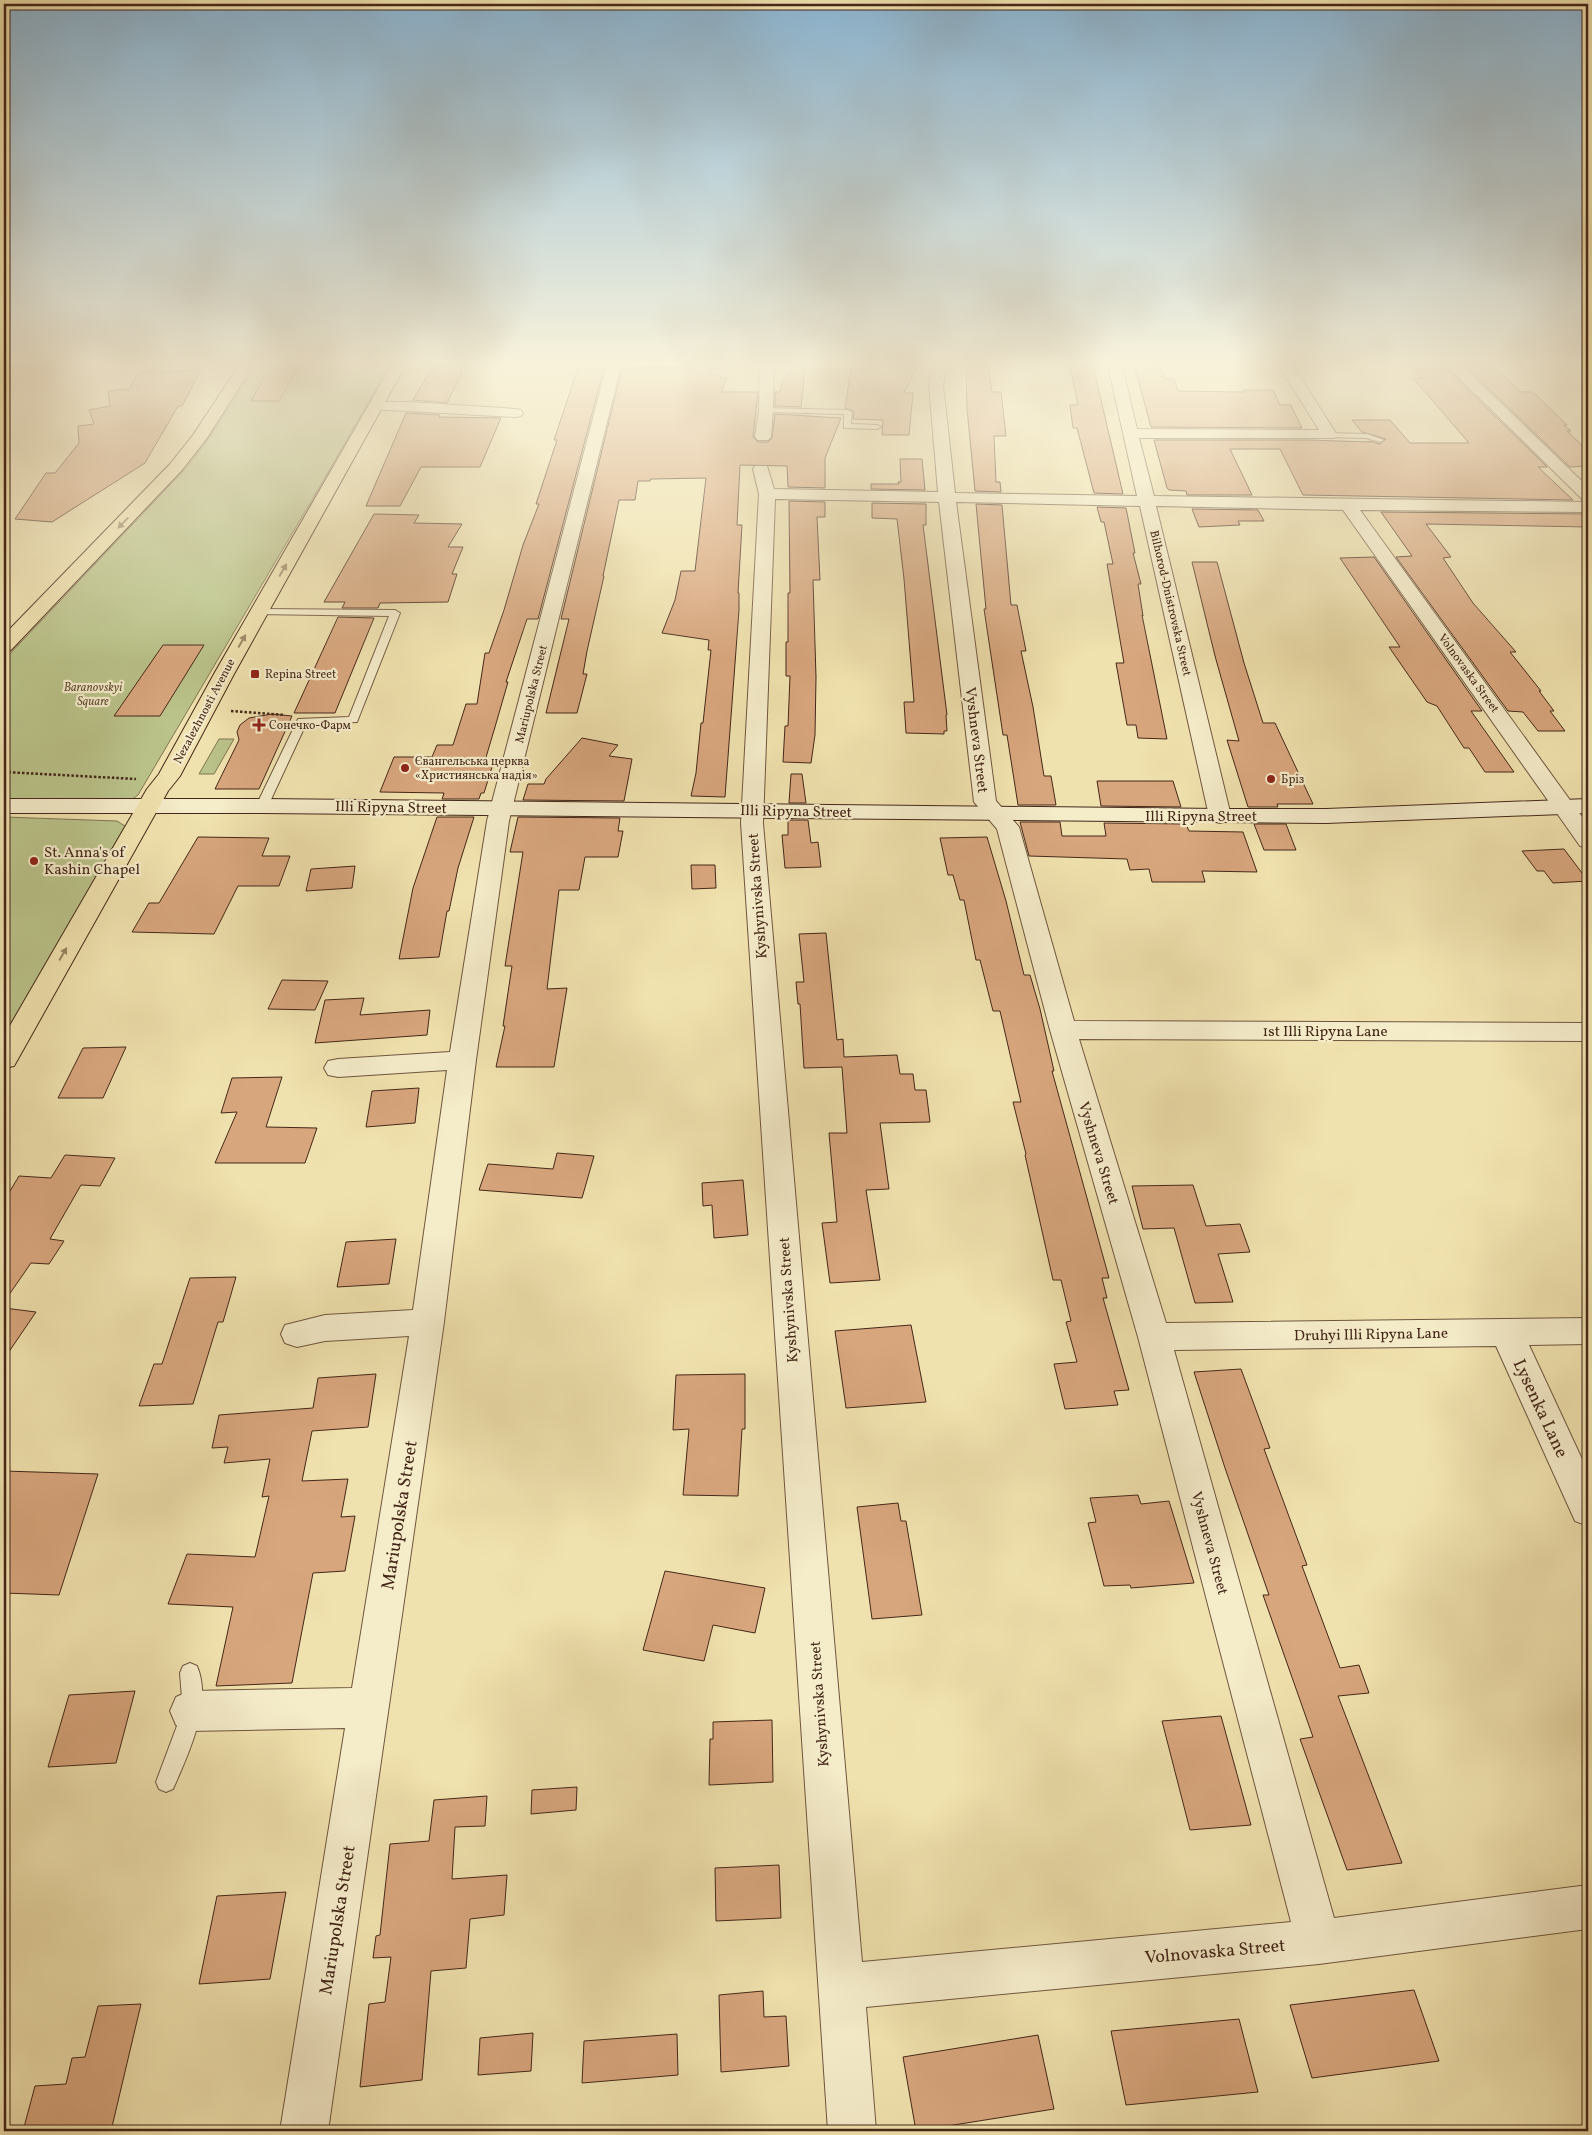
<svg xmlns="http://www.w3.org/2000/svg" width="1592" height="2135" font-family="Vollkorn,serif">
	<style>
		.green { fill: #bac38a; stroke: #807552 }
		.building { fill: #d8a67d; stroke: #45271a }
		.lines { fill: none; stroke-linecap: round; stroke-linejoin: round }
		.lane-casing { stroke: #70563f; stroke-width: 2 }
		.street-casing { stroke: #70563f; stroke-width: 2 }
		.secondary-casing { stroke: #45271a; stroke-width: 2 }
		.primary-casing { stroke: #45271a; stroke-width: 2 }
		.path { stroke: #45271a; stroke-width: 2.5; stroke-dasharray: 2.5 2; stroke-linecap: butt }
		.lane { fill: #f5ecca; fill-rule: evenodd }
		.street { fill: #f5ecca; fill-rule: evenodd }
		.secondary { fill: #f5ecca; fill-rule: evenodd }
		.primary { fill: #f0e2ae; fill-rule: evenodd }
		.oneway { fill: #9a8464 }
		.poi-dot { fill: #8f2418; stroke: #f5ecca; stroke-width: 2 }
		.labels { text-anchor: middle; stroke-width: 4.5; stroke-linejoin: round; paint-order: stroke }
		.far-street-label { font-size: 12px; fill: #45271a; stroke: #f5ecca }
		.far-poi-label { font-size: 12px; fill: #45271a; stroke: #f5ecca; text-anchor: start }
		.far-park-label { font-size: 12px; font-style: italic; fill: #624e36; stroke: #f5ecca }
		.street-label { font-size: 15px; fill: #45271a; stroke: #f5ecca }
		.poi-label { font-size: 15px; fill: #45271a; stroke: #f5ecca; text-anchor: start }
		.near-street-label { font-size: 18px; fill: #45271a; stroke: #f5ecca }
	</style>
	<rect width="100%" height="100%" fill="#f0e2ae"/>
	<filter id="stains"><feTurbulence type="fractalNoise" baseFrequency=".004" numOctaves="4"/><feColorMatrix values="0 0 0 0 .2 0 0 0 0 .09 0 0 0 0 .02 0 0 0 .5 -.17"/></filter>
	<radialGradient id="worn" r=".72"><stop offset=".6" stop-color="#630" stop-opacity="0"/><stop offset="1" stop-color="#630" stop-opacity=".3"/></radialGradient>
	<g class="green">
		<polygon points="259,361 392,361 316,493 138,795 134,798 122,802 4,800 4,660 187,467 209,438"/>
		<polygon points="219,739 234,739 214,774 199,774"/>
		<polygon points="4,817 117,821 125,826 125,830 4,1038"/>
	</g>
	<g class="building">
		<polygon points="436,361 465,361 461,375 447,403 413,400"/>
		<polygon points="691,361 717,361 709,374 721,375 720,378 727,378 721,392 758,392 753,437 758,442 768,442 772,438 775,414 841,418 825,458 825,488 788,487 787,466 740,465 737,525 742,525 738,593 739,593 739,610 725,797 691,796 696,773 701,723 703,723 711,650 708,650 709,640 662,633 675,600 681,571 695,571 706,478 651,479 650,481 638,481 635,500 619,500 603,576 604,576 587,651 583,674 587,674 577,713 546,713 569,619 561,619 622,368 684,367 687,362"/>
		<polygon points="797,361 806,361 801,407 775,406 775,392 780,392 782,382"/>
		<polygon points="1133,361 1158,361 1165,379 1174,379 1178,391 1245,392 1243,390 1273,390 1280,405 1291,405 1302,428 1151,427"/>
		<polygon points="1462,363 1491,363 1521,392 1533,392 1567,425 1564,425 1571,431 1567,431 1588,451 1588,466 1570,467"/>
		<polygon points="881,364 917,367 904,393 913,393 909,435 882,435 883,420 853,419 854,411 845,408 851,368 879,368"/>
		<polygon points="1409,364 1442,364 1547,467 1538,467 1573,500 1303,495 1280,449 1230,449 1252,495 1187,495 1186,491 1169,490 1167,488 1154,440 1308,440 1370,442 1369,441 1379,444 1386,439 1362,432 1352,420 1390,420 1410,443 1469,443 1413,378 1422,378"/>
		<polygon points="966,366 988,366 992,392 1001,392 1006,436 994,436 996,482 1000,482 1001,492 975,491 967,409"/>
		<polygon points="1070,366 1093,366 1123,494 1094,493 1077,428 1073,428 1070,405 1078,405"/>
		<polygon points="578,368 604,368 538,619 527,619 506,682 508,682 495,727 484,764 493,764 484,793 481,793 479,799 442,799 444,793 380,792 394,757 432,757 437,745 453,745 466,704 477,704 485,653 489,653 504,610 523,545 539,504 536,504 557,440 554,440"/>
		<polygon points="153,369 157,372 201,370 182,406 178,406 145,463 52,522 15,519 46,473 55,473 79,443 78,426 94,424 89,410 110,406 108,391 129,389 137,375"/>
		<polygon points="297,369 279,401 251,401 268,370"/>
		<polygon points="406,413 440,415 439,417 501,418 480,467 421,467 400,506 366,506"/>
		<polygon points="900,459 922,459 925,490 871,489 871,484 899,484 898,482 901,482"/>
		<polygon points="789,501 825,502 825,517 817,517 820,580 813,580 816,677 815,735 811,763 783,762 785,726 788,726 790,676 786,676 786,642 788,642 788,593 790,593"/>
		<polygon points="872,503 926,504 926,525 923,525 947,715 946,715 947,731 944,731 944,734 906,733 904,702 914,702 904,579 897,519 872,518"/>
		<polygon points="976,504 1002,505 1011,605 1017,605 1026,651 1021,651 1033,707 1044,776 1051,776 1056,805 1018,805 1007,735 1003,735 984,609 986,609"/>
		<polygon points="1097,507 1126,508 1135,553 1133,553 1141,584 1138,584 1143,616 1142,615 1167,739 1138,738 1136,725 1127,725 1116,663 1124,663 1107,564 1113,564 1104,522 1101,522"/>
		<polygon points="1192,509 1258,510 1264,521 1238,521 1240,525 1199,527"/>
		<polygon points="1381,512 1588,514 1588,527 1426,524 1451,557 1443,558 1473,603 1516,652 1510,652 1541,691 1539,691 1554,711 1550,711 1565,731 1538,731 1523,712 1508,711 1396,557 1412,556"/>
		<polygon points="374,514 419,515 414,523 462,524 448,547 463,547 452,574 457,574 448,602 380,603 378,608 342,608 345,602 324,602"/>
		<polygon points="1374,557 1482,711 1471,711 1514,772 1485,772 1469,748 1464,748 1437,706 1427,702 1389,647 1400,647 1340,558"/>
		<polygon points="1192,562 1217,562 1244,663 1263,723 1275,723 1313,804 1277,804 1278,807 1248,807 1227,740 1239,741 1215,656"/>
		<polygon points="338,617 374,618 335,713 294,713"/>
		<polygon points="163,645 204,645 160,716 114,716"/>
		<polygon points="272,714 292,716 259,789 215,789 239,740 237,732 240,725 249,718"/>
		<polygon points="582,738 618,745 609,756 632,759 624,801 523,800 528,784 544,784 546,779"/>
		<polygon points="791,774 802,774 806,803 789,803"/>
		<polygon points="1097,781 1173,781 1181,807 1101,806"/>
		<polygon points="437,817 474,817 458,868 449,911 447,911 439,957 399,959 413,888"/>
		<polygon points="518,817 620,818 618,831 623,831 618,857 585,857 579,890 559,890 547,989 567,988 554,1067 496,1067 505,1026 503,1026 512,966 505,966 523,852 510,852"/>
		<polygon points="788,820 808,820 811,843 818,842 821,867 785,868 782,835 788,835"/>
		<polygon points="1020,822 1060,822 1062,836 1106,836 1104,823 1186,824 1189,831 1243,832 1257,872 1202,871 1205,882 1152,882 1149,869 1130,870 1127,859 1029,856"/>
		<polygon points="1254,824 1286,824 1296,850 1264,850"/>
		<polygon points="198,837 269,838 262,856 290,856 279,886 238,886 214,934 132,932 149,903 159,903"/>
		<polygon points="987,837 1006,901 1024,975 1030,975 1040,1009 1054,1071 1052,1071 1109,1278 1102,1278 1107,1298 1103,1298 1129,1390 1114,1391 1118,1405 1065,1409 1054,1364 1077,1362 1066,1322 1071,1321 1061,1280 1053,1280 1025,1155 1026,1154 1013,1102 1021,1102 1000,1011 993,1011 980,960 976,960 964,900 960,900 953,875 948,875 940,838"/>
		<polygon points="1564,849 1588,881 1553,883 1544,871 1537,871 1522,851"/>
		<polygon points="691,865 715,865 716,888 692,889"/>
		<polygon points="355,866 352,888 306,891 311,869"/>
		<polygon points="826,933 837,1040 843,1039 844,1057 897,1055 900,1074 913,1074 915,1090 926,1090 930,1122 880,1123 889,1189 866,1190 880,1280 830,1283 822,1223 837,1222 829,1133 847,1133 842,1067 804,1068 800,1004 798,1004 796,982 804,982 799,934"/>
		<polygon points="282,980 328,981 315,1010 268,1009"/>
		<polygon points="364,998 360,1015 430,1010 427,1035 315,1043 325,1000"/>
		<polygon points="126,1047 103,1098 58,1098 83,1048"/>
		<polygon points="282,1077 266,1127 317,1128 305,1163 215,1163 237,1112 221,1113 232,1078"/>
		<polygon points="419,1088 415,1123 366,1127 372,1091"/>
		<polygon points="557,1153 594,1156 582,1198 479,1190 488,1164 553,1169"/>
		<polygon points="65,1155 115,1158 100,1186 81,1185 50,1239 64,1241 49,1264 31,1263 4,1302 4,1201 19,1176 51,1178"/>
		<polygon points="743,1180 748,1235 714,1238 712,1205 703,1206 702,1183"/>
		<polygon points="1193,1185 1206,1226 1240,1224 1250,1252 1218,1254 1233,1302 1195,1303 1174,1228 1143,1229 1132,1186"/>
		<polygon points="396,1239 389,1284 337,1287 346,1242"/>
		<polygon points="236,1277 223,1322 218,1322 193,1404 139,1406 154,1364 162,1364 190,1278"/>
		<polygon points="4,1308 36,1312 4,1359"/>
		<polygon points="911,1325 926,1402 846,1408 835,1331"/>
		<polygon points="1241,1369 1270,1448 1264,1449 1307,1565 1302,1566 1340,1668 1359,1665 1369,1693 1338,1696 1402,1863 1347,1870 1300,1739 1313,1737 1263,1595 1269,1595 1225,1468 1194,1372"/>
		<polygon points="376,1374 368,1427 312,1431 302,1481 348,1479 341,1517 355,1516 345,1571 313,1573 292,1683 216,1686 233,1607 168,1604 187,1554 255,1557 269,1496 262,1497 270,1459 224,1463 228,1447 212,1448 219,1415 313,1408 318,1378"/>
		<polygon points="745,1374 745,1429 742,1429 738,1496 683,1495 689,1429 673,1430 676,1375"/>
		<polygon points="4,1471 98,1474 59,1595 4,1593"/>
		<polygon points="1138,1495 1141,1504 1169,1501 1194,1583 1131,1588 1130,1585 1104,1586 1088,1523 1096,1522 1090,1498"/>
		<polygon points="898,1503 901,1521 906,1521 922,1615 872,1619 857,1507"/>
		<polygon points="665,1571 765,1588 755,1633 713,1625 704,1661 643,1650"/>
		<polygon points="135,1691 116,1763 48,1767 69,1695"/>
		<polygon points="1221,1716 1251,1825 1190,1830 1162,1721"/>
		<polygon points="772,1720 773,1782 709,1785 710,1739 713,1739 713,1722"/>
		<polygon points="577,1787 576,1810 531,1814 532,1790"/>
		<polygon points="487,1796 485,1826 455,1827 452,1879 507,1875 504,1915 470,1919 466,1968 431,1971 422,2080 360,2087 369,2004 385,2002 391,1957 373,1958 376,1936 380,1935 390,1844 429,1841 434,1800"/>
		<polygon points="779,1865 781,1918 716,1921 715,1868"/>
		<polygon points="286,1892 270,1979 199,1984 217,1896"/>
		<polygon points="1414,1990 1439,2061 1312,2078 1290,2005"/>
		<polygon points="763,1991 764,2017 786,2016 789,2066 721,2072 719,1995"/>
		<polygon points="141,2004 111,2131 23,2131 35,2086 66,2084 72,2058 85,2057 98,2006"/>
		<polygon points="1239,2019 1258,2092 1126,2105 1111,2031"/>
		<polygon points="533,2033 531,2071 478,2075 480,2038"/>
		<polygon points="677,2034 678,2075 582,2083 584,2041"/>
		<polygon points="1038,2035 1054,2109 916,2131 903,2057"/>
	</g>
	<g class="lines">
		<g class="lane-casing">
			<g id="lane">
				<polygon points="763,408 848,410 852,412 851,424 877,425 881,427 877,429 844,428 844,414 766,412 763,412"/>
				<polygon points="1326,433 1367,434 1384,440 1380,442 1366,438 1329,437 1326,437"/>
				<polygon points="258,609 395,610 400,613 357,722 306,724 268,806 262,809 256,806 298,719 349,717 389,616 255,614 253,612"/>
				<path d="M190,1663l7,3c16,37 -9,89 -24,123l-7,3 -7,-3 -3,-7 22,-59 4,-24 -2,-26 3,-7z"/>
			</g>
		</g>
		<g class="street-casing">
			<g id="street">
				<polygon points="608,361 622,361 509,821 476,1060 444,1322 328,2131 280,2131 345,1728 190,1731 176,1725 170,1711 176,1697 190,1691 352,1688 409,1336 325,1341 297,1347 285,1343 281,1334 285,1325 325,1315 413,1310 447,1070 338,1077 328,1075 324,1068 328,1061 338,1059 450,1052 487,821"/>
				<polygon points="760,361 774,361 773,410 771,437 768,440 758,440 755,437 759,410"/>
				<path d="M938,361h14l-7,11 -2,13 12,108 182,3 -30,-135h14l16,68 182,1 -43,-69h14l47,74 -3,3h-195l15,58 434,6v10l-228,-2 228,315v23l-8,-2 -237,-336 -187,-4 75,310 -3,5 -8,2 -8,-2 -3,-5 -69,-310 -184,-4 40,299 23,26 55,194 514,2v18l-509,-2 87,284 422,-5v26l-59,1 59,127v54l-13,-5 -79,-175 -322,4 160,568 254,-33v44l-269,35 -453,43 10,124h-48l-87,-1308 18,-329 -6,-25 2,-3h12l7,23 164,3 -9,-107 2,-13zM775,499l164,3 35,300 23,27 53,201 88,307 153,585 -429,40 -99,-1139z"/>
				<polygon points="1442,361 1457,361 1588,487 1588,501 1582,499"/>
				<polygon points="375,402 410,402 516,409 521,410 523,413 521,416 516,417 370,409 368,406 370,403"/>
			</g>
		</g>
		<g class="secondary-casing">
			<polygon id="secondary" points="4,799 262,799 1220,809 1326,809 1588,799 1588,813 1326,823 262,813 4,813"/>
		</g>
		<g class="primary-casing">
			<g id="primary">
				<polygon points="242,361 256,361 207,438 182,470 11,650 4,652 4,635 170,464 193,435"/>
				<polygon points="394,361 408,361 234,674 180,776 168,791 18,1059 14,1066 4,1068 4,1036 147,789 159,774 214,674"/>
			</g>
		</g>
		<g class="path">
			<polyline points="231,711 285,715"/>
			<polyline points="4,772 136,779"/>
		</g>
		<use href="#lane" class="lane"/>
		<use href="#street" class="street"/>
		<use href="#secondary" class="secondary"/>
		<use href="#primary" class="primary"/>
	</g>
	<defs><path id="oneway-solid" d="M-6-.8H1V-3.2L6.5 0L1 3.2V.8H-6Z" transform="scale(1.25)"/></defs>
	<g class="oneway">
		<use href="#oneway-solid" transform="translate(123 523) rotate(134)"/>
		<use href="#oneway-solid" transform="translate(283 570) rotate(-60)"/>
		<use href="#oneway-solid" transform="translate(242 641) rotate(-61)"/>
		<use href="#oneway-solid" transform="translate(63 954) rotate(-60)"/>
	</g>
	<linearGradient id="sky" x2="0" y2="1"><stop stop-color="#8bb6d4"/><stop offset="0.55" stop-color="#f8f2db"/><stop offset="1" stop-color="#f8f2db" stop-opacity="0"/></linearGradient>
	<rect width="1592" height="660" fill="url(#sky)"/>
	<g class="poi-dot">
		<rect x="250" y="669" width="10" height="10" rx="2.5"/>
		<path d="M256.5 717.5h5v5h5v5h-5v5h-5v-5h-5v-5h5z"/>
		<circle cx="405" cy="768" r="5"/>
		<circle cx="1271" cy="779" r="5"/>
		<circle cx="34" cy="861" r="5"/>
	</g>
	<g class="labels">
		<g class="far-street-label">
			<text transform="translate(1171 603) rotate(77)" y="4">Bilhorod-Dnistrovska Street</text>
			<text transform="translate(1469 673) rotate(54)" y="4">Volnovaska Street</text>
			<text transform="translate(531 694) rotate(-76)" y="4">Mariupolska Street</text>
			<text transform="translate(204 711) rotate(-62)" y="4">Nezalezhnosti Avenue</text>
		</g>
		<g class="far-poi-label">
			<text x="265" y="678">Repina Street</text>
			<text x="269" y="729">Сонечко-Фарм</text>
			<text x="415" y="765">Євангельська церква<tspan x="415" dy="14">«Християнська надія»</tspan></text>
			<text x="1281" y="783">Бріз</text>
		</g>
		<g class="far-park-label">
			<text x="93" y="691">Baranovskyi<tspan x="93" dy="14">Square</tspan></text>
		</g>
		<g class="street-label">
			<text transform="translate(977 740) rotate(83)" y="5">Vyshneva Street</text>
			<text transform="translate(391 807) rotate(1)" y="5">Illi Ripyna Street</text>
			<text transform="translate(796 811) rotate(1)" y="5">Illi Ripyna Street</text>
			<text x="1201" y="821">Illi Ripyna Street</text>
			<text transform="translate(757 896) rotate(-94)" y="5">Kyshynivska Street</text>
			<text x="1325" y="1036">1st Illi Ripyna Lane</text>
			<text transform="translate(1099 1153) rotate(73)" y="5">Vyshneva Street</text>
			<text transform="translate(788 1300) rotate(-94)" y="5">Kyshynivska Street</text>
			<text transform="translate(1371 1334) rotate(-1)" y="5">Druhyi Illi Ripyna Lane</text>
			<text transform="translate(1210 1543) rotate(75)" y="5">Vyshneva Street</text>
			<text transform="translate(819 1704) rotate(-94)" y="5">Kyshynivska Street</text>
		</g>
		<g class="poi-label">
			<text x="44" y="857">St. Anna's of<tspan x="44" dy="17">Kashin Chapel</tspan></text>
		</g>
		<g class="near-street-label">
			<text transform="translate(1541 1408) rotate(65)" y="6">Lysenka Lane</text>
			<text transform="translate(399 1515) rotate(-81)" y="6">Mariupolska Street</text>
			<text transform="translate(337 1920) rotate(-81)" y="6">Mariupolska Street</text>
			<text transform="translate(1215 1951) rotate(-5)" y="6">Volnovaska Street</text>
		</g>
	</g>
	<rect width="1592" height="2135" fill="none" stroke="#f0e2ae" stroke-width="20"/>
	<rect x="5" y="5" width="1582" height="2125" fill="none" stroke="#45271a" stroke-width="2.5"/>
	<rect x="10" y="10" width="1572" height="2115" fill="none" stroke="#45271a"/>
	<rect width="100%" height="100%" filter="url(#stains)"/>
	<rect width="100%" height="100%" fill="url(#worn)"/>
</svg>
